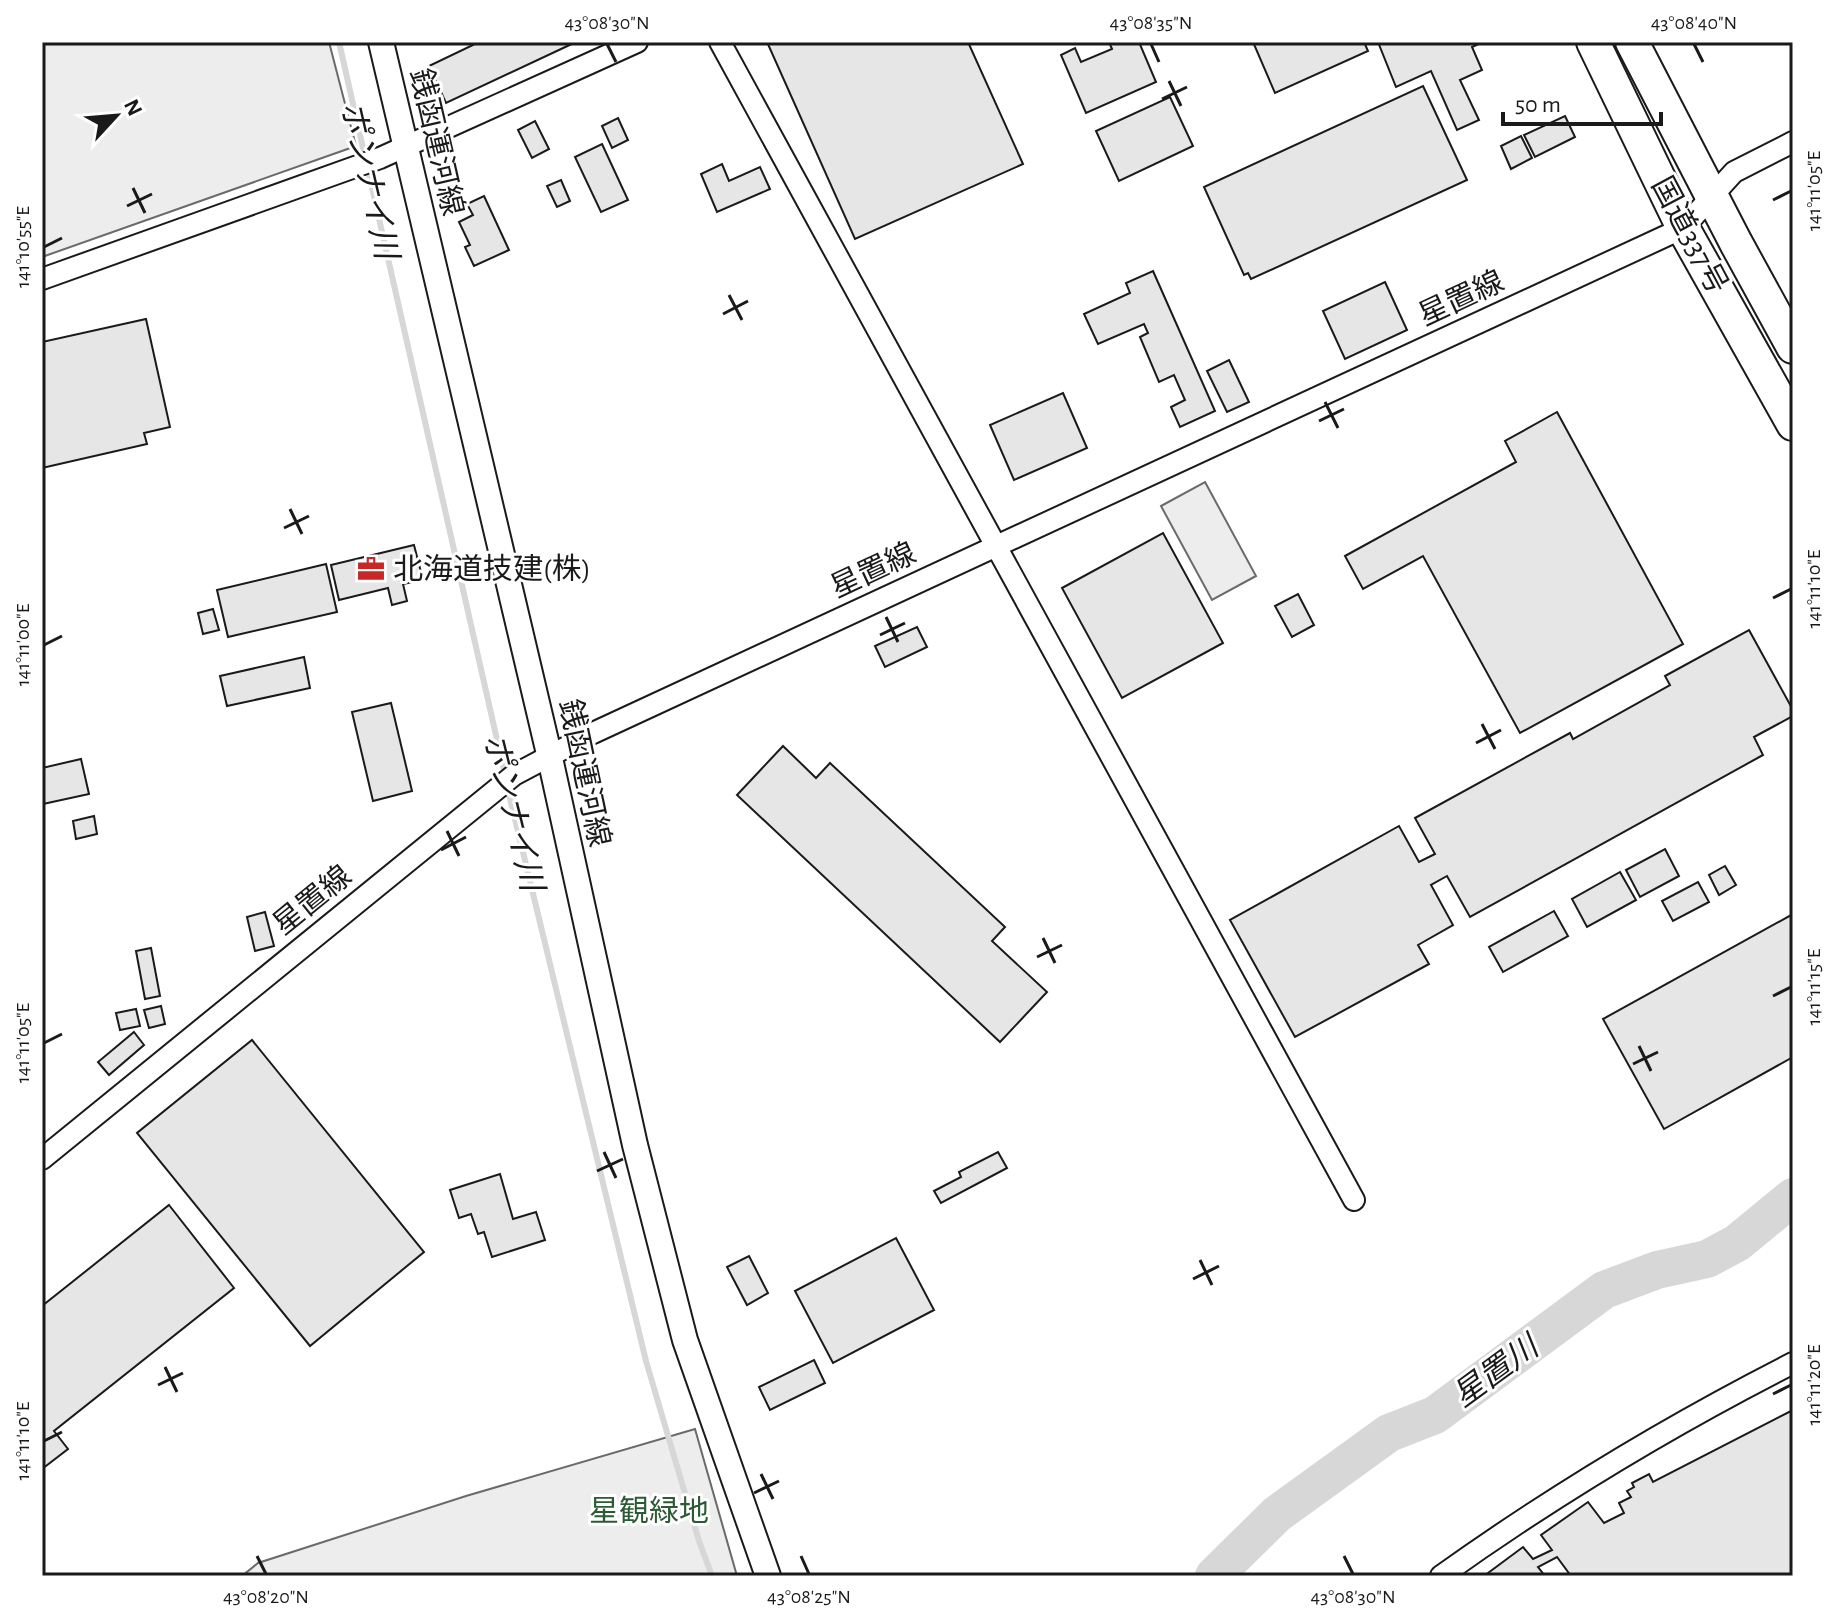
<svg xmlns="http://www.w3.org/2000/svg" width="1835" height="1618" font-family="'Alegreya Sans','Noto Sans JP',sans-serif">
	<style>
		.built { fill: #ededed; stroke: #6a6a6a; stroke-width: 2 }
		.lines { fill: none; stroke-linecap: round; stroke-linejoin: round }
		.stream { stroke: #d7d7d7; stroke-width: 6 }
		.river { stroke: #d7d7d7; stroke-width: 38 }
		.building { fill: #e6e6e6; stroke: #1a1a1a; stroke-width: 2 }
		.minor-casing { stroke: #1a1a1a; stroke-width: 24 }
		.tertiary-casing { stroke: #1a1a1a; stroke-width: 28 }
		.trunk-casing { stroke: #1a1a1a; stroke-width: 36 }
		.minor { stroke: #fff; stroke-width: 20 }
		.tertiary { stroke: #fff; stroke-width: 24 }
		.trunk { stroke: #fff; stroke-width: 32 }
		.ticks { fill: none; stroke: #1a1a1a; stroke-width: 3 }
		.labels { text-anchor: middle; stroke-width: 6; stroke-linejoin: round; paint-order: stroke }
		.street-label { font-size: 30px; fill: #1a1a1a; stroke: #fff }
		.poi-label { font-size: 30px; fill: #1a1a1a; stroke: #fff; text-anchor: start }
		.park-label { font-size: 30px; fill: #2b5a34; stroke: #fff }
		.water-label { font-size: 32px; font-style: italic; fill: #1a1a1a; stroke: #fff }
		.neatline { fill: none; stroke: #1a1a1a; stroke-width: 3 }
		.ticks-label { font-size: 20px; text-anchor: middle; fill: #1a1a1a }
	</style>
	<rect width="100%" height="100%" fill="#fff"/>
	<g class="built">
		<polygon points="42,42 329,42 356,146 42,257"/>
		<polygon points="1205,482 1256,576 1212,600 1161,506"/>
		<polygon points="695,1429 737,1576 242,1576 258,1563 466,1496"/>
	</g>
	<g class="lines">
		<g class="stream">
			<polyline points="339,42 505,775"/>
			<polyline points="507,786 646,1361 699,1541 712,1576"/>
		</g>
		<polyline class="river" points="1214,1576 1277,1514 1389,1433 1435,1415 1604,1290 1657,1270 1707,1259 1737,1243 1793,1197"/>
	</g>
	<g class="building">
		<polygon points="479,42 576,42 446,103 429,66"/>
		<polygon points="767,42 968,42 1023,164 855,239"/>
		<polygon points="1109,42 1139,42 1156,82 1086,113 1061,55 1075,48 1081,62 1112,49"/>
		<polygon points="1253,42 1364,42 1368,51 1275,93"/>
		<polygon points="1378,42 1483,42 1472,47 1482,70 1460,80 1479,120 1457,130 1431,71 1396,87"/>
		<polygon points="1423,86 1467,180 1251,279 1248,273 1244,275 1204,187"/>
		<polygon points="1170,97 1193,146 1119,181 1096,131"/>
		<polygon points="1565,116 1575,137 1535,157 1524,135"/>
		<polygon points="618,118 628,140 612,148 602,126"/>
		<polygon points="535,121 549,149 532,158 518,130"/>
		<polygon points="1521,136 1532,158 1511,169 1501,146"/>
		<polygon points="602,144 628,200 601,212 575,157"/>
		<polygon points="722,164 729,181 760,167 770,189 717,212 701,174"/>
		<polygon points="561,180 570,201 557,207 547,186"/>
		<polygon points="484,196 509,250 474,266 465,247 470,245 459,222 473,215 467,204"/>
		<polygon points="1153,271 1215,411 1180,427 1171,407 1185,400 1174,375 1159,382 1140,337 1148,333 1144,324 1098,344 1084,314 1130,293 1126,283"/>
		<polygon points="1385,282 1407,330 1345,359 1323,311"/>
		<polygon points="146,319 170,427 144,433 147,444 42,468 42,342"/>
		<polygon points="1229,360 1249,402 1227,412 1207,371"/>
		<polygon points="1063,393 1087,448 1014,480 990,425"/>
		<polygon points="1557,412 1683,644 1520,733 1423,556 1363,589 1345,556 1516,462 1505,441"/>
		<polygon points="1163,533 1223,643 1122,698 1062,588"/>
		<polygon points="414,545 423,580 403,584 407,601 392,605 388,588 339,600 331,565"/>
		<polygon points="326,564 337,612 228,637 217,590"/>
		<polygon points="1298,594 1314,625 1292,637 1275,606"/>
		<polygon points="213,609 219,630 203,634 198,613"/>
		<polygon points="917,627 927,647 885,667 875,646"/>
		<polygon points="1749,630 1793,710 1793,716 1754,737 1763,755 1470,917 1447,876 1431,885 1453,925 1418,945 1429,964 1295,1037 1230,920 1399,826 1419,862 1435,854 1415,818 1570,733 1573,739 1670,685 1665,676"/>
		<polygon points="304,657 310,688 227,706 220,676"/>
		<polygon points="391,703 412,791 373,801 352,712"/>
		<polygon points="783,746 816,778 830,763 1005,927 992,941 1047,992 1000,1042 737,795"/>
		<polygon points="81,759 89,794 43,804 42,768"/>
		<polygon points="94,816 97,834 76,839 73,821"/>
		<polygon points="1665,849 1679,876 1640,897 1626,870"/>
		<polygon points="1725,866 1736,885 1719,895 1709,875"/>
		<polygon points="1620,872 1636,900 1587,927 1572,899"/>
		<polygon points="1698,882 1709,902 1673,921 1662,901"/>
		<polygon points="1554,911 1568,936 1503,972 1489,947"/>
		<polygon points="265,912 274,946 255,951 247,917"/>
		<polygon points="1793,914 1793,1057 1664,1129 1603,1019"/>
		<polygon points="151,948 160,996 145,999 136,951"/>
		<polygon points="161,1006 165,1024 149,1028 144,1010"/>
		<polygon points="136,1009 140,1026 120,1030 116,1013"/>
		<polygon points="134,1032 144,1045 109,1075 98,1062"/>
		<polygon points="252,1040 424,1252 310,1346 137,1133"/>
		<polygon points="998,1152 1007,1168 941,1203 934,1191 961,1177 959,1172"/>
		<polygon points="500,1174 513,1219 536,1212 545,1240 492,1257 484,1232 478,1234 471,1214 459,1218 450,1190"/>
		<polygon points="169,1205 234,1288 54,1431 68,1449 42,1469 42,1306"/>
		<polygon points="896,1238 934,1310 833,1363 795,1291"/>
		<polygon points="749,1256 768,1293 747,1305 727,1267"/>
		<polygon points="814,1360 825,1383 770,1410 759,1387"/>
		<polygon points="1793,1410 1793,1576 1571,1576 1557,1557 1538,1567 1545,1576 1484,1576 1523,1547 1533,1559 1552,1550 1541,1535 1588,1502 1604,1523 1624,1513 1619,1503 1631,1497 1627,1491 1634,1487 1632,1483 1649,1474 1653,1482"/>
	</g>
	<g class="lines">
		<g class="minor-casing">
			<g id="minor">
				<polyline points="720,42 1354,1200"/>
				<polyline points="42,279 380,158 637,42"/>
				<polyline points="42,1159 514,775 593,733 1683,228 1734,172 1793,142"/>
				<path d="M1441,1576c112,-80 230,-151 352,-213"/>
			</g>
		</g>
		<g class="tertiary-casing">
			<polyline id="tertiary" points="381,42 550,758 635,1145 685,1340 768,1576"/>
		</g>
		<g class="trunk-casing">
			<g id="trunk">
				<polyline points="1593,42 1683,228 1793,424"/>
				<polyline points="1632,42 1736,243 1793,347"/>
			</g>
		</g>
		<use href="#minor" class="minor"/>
		<use href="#tertiary" class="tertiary"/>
		<use href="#trunk" class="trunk"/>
	</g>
	<path class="ticks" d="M607,44l9,18M1151,44l8,18M1694,44l9,18M1169,81l12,25M1162,99l25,-12M133,188l12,25M1773,200l18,-9M127,206l25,-12M44,247l18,-9M729,295l13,25M723,314l25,-13M1325,402l13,26M1319,421l25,-12M290,509l12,25M284,528l25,-12M1773,598l18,-9M886,617l12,25M880,635l25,-12M44,645l18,-9M1482,724l13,25M1476,743l25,-13M447,831l12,25M441,850l25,-13M1043,938l12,25M1037,957l25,-12M1773,996l18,-9M44,1043l18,-9M1639,1046l12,25M1633,1064l25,-12M604,1152l12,26M597,1171l26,-12M1200,1260l12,25M1193,1279l26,-13M165,1367l12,25M158,1385l25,-12M1773,1394l18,-9M44,1441l18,-9M761,1474l12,25M754,1493l25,-12M257,1556l9,18M801,1556l8,18M1344,1556l9,18"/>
	<defs>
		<g id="office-bare" transform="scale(2.16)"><path d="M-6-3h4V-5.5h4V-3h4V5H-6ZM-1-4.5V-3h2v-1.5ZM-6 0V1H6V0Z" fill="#c62828" stroke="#fff" stroke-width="2.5" paint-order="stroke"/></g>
	</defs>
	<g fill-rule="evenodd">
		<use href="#office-bare" x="371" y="569"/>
	</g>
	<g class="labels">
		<g class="street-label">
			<text transform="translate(437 142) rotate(77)" y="10">銭函運河線</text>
			<text transform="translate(1690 235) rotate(62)" y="10">国道337号</text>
			<text transform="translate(1461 298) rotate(-25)" y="10">星置線</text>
			<text transform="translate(873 570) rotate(-25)" y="10">星置線</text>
			<text transform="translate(585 773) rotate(78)" y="10">銭函運河線</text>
			<text transform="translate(312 900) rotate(-39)" y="10">星置線</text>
		</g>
		<g class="poi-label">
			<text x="393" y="579">北海道技建(株)</text>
		</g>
		<g class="park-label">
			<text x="649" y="1521">星観緑地</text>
		</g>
		<g class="water-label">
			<text transform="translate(370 180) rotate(77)" y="11">ポンナイ川</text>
			<text transform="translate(514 812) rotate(76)" y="11">ポンナイ川</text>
			<text transform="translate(1495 1371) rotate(-36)" y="11">星置川</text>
		</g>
	</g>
	<rect width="1835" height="1618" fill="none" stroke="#ffffff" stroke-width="88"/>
	<g transform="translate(116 116) rotate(64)" stroke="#ffffff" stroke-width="6" paint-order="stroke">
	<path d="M0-6L14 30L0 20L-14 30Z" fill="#1a1a1a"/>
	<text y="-12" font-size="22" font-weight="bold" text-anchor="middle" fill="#1a1a1a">N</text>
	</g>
	<path d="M1503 112v12h158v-12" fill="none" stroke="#1a1a1a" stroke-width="4"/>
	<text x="1515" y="112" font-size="24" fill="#1a1a1a" stroke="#ffffff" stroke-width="6" paint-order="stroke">50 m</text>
	<rect x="44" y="44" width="1747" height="1530" class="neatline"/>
	<g class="ticks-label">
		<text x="607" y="29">43°08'30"N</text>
		<text x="1151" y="29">43°08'35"N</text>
		<text x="1694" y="29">43°08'40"N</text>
		<text transform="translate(1813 191) rotate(-90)" y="7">141°11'05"E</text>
		<text transform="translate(22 247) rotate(-90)" y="7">141°10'55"E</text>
		<text transform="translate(1813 589) rotate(-90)" y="7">141°11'10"E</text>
		<text transform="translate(22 645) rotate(-90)" y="7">141°11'00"E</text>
		<text transform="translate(1813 987) rotate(-90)" y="7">141°11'15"E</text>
		<text transform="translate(22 1043) rotate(-90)" y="7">141°11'05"E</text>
		<text transform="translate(1813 1385) rotate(-90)" y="7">141°11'20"E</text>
		<text transform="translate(22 1441) rotate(-90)" y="7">141°11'10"E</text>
		<text x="266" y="1603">43°08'20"N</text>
		<text x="809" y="1603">43°08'25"N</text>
		<text x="1353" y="1603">43°08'30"N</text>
	</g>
</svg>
